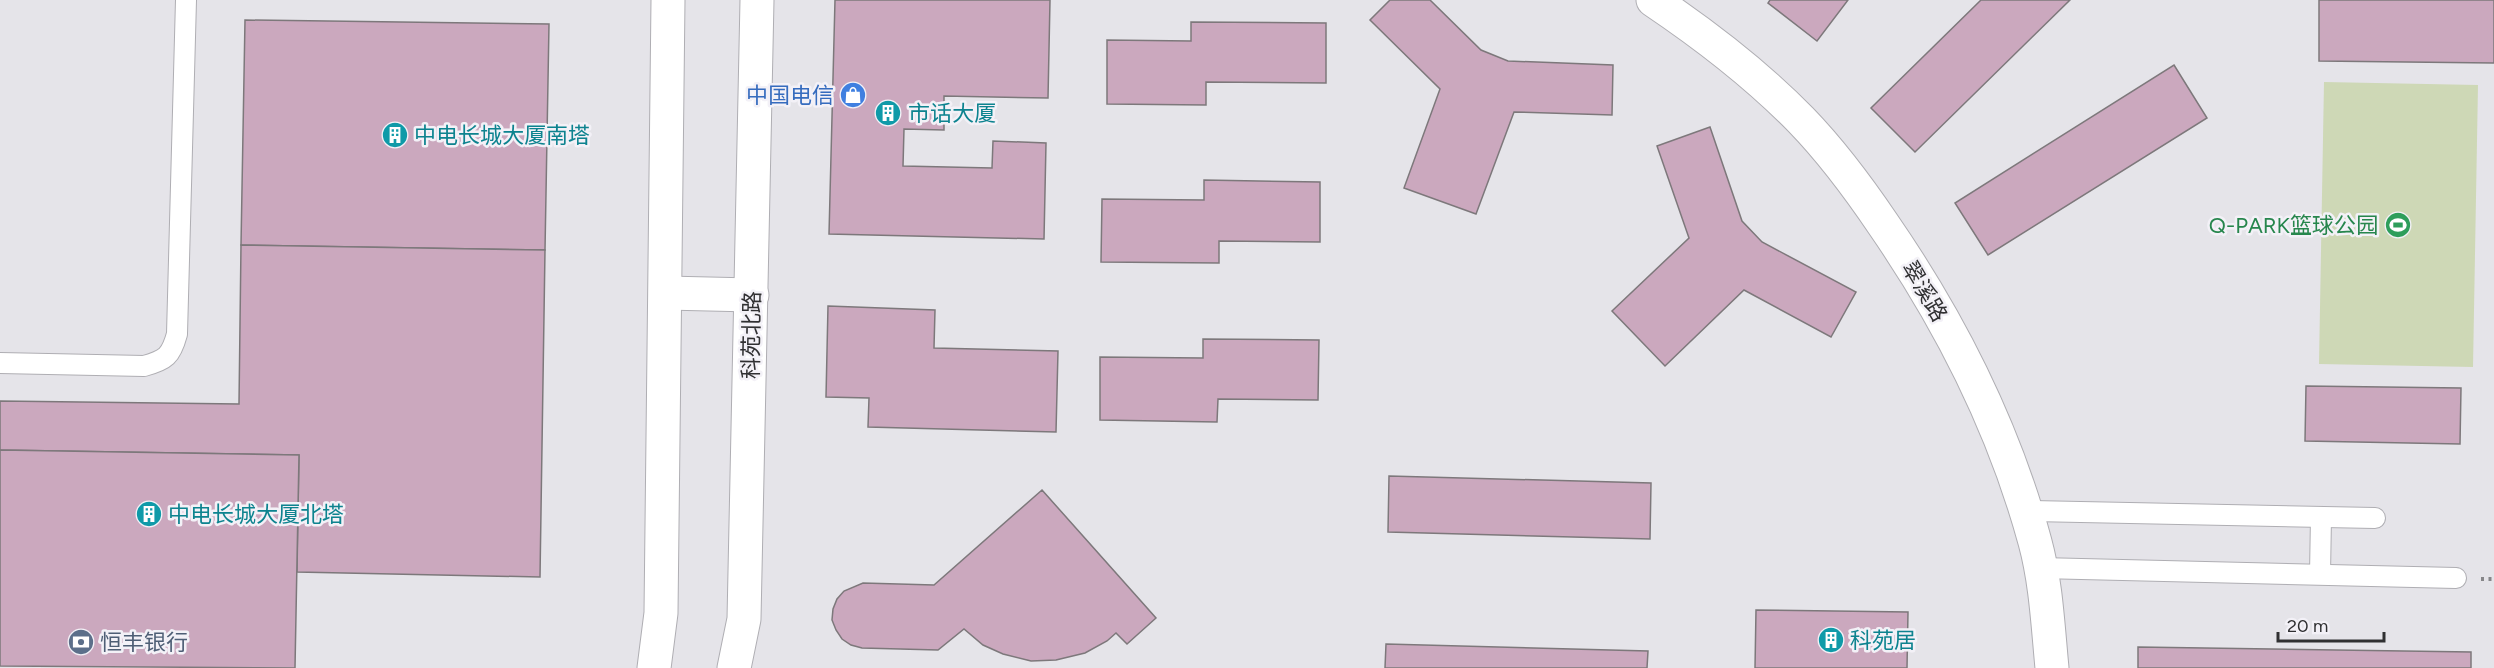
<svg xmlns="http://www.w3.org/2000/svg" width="2494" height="668" font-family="Figtree,'Noto Sans SC',sans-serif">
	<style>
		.green { fill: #ced8b6 }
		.building { fill: #cba8be; stroke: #7d787b; stroke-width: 1.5 }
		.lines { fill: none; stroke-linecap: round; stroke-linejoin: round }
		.lane-casing { stroke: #afaeb3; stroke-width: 22 }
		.street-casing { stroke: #afaeb3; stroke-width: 35 }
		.primary-casing { stroke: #afaeb3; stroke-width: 35 }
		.path { stroke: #868689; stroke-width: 4; stroke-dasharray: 3 4.5; stroke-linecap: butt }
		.lane { stroke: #fff; stroke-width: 20 }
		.street { stroke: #fff; stroke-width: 33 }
		.primary { stroke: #fff; stroke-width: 33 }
		.labels { text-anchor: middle; stroke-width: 5; stroke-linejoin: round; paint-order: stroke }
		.shop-label { font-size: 22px; fill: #366cbe; stroke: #f3f1f7; text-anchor: end }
		.culture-label { font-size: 22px; fill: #0d838f; stroke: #f3f1f7; text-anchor: start }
		.leisure-label { font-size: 22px; fill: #27864d; stroke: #f3f1f7; text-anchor: end }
		.street-label { font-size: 22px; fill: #303032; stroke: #f3f1f7 }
		.service-label { font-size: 22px; fill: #4e5e75; stroke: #f3f1f7; text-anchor: start }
	</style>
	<rect width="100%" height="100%" fill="#e5e4e9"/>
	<polygon class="green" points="2324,82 2478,85 2473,367 2319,364"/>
	<g class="building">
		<polygon points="835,0 1050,0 1048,98 944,96 944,130 904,129 903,166 992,168 993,141 1046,143 1044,239 829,234"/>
		<polygon points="1390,0 1430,0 1481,50 1508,61 1613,65 1612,115 1514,112 1476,214 1404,188 1440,89 1370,20"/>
		<polygon points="1770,0 1848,0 1817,41 1768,3"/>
		<polygon points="1981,0 2070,0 1915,152 1871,108"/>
		<polygon points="2319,0 2494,0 2494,63 2319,61"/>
		<polygon points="245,20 549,24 545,250 241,245"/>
		<polygon points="1191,22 1326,23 1326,83 1206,82 1206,105 1107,104 1107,40 1191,41"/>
		<polygon points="2174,65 2207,118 1988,255 1955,203"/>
		<polygon points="1710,127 1742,221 1762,242 1856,292 1831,337 1744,290 1665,366 1612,311 1689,238 1657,146"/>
		<polygon points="1204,180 1320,182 1320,242 1219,241 1219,263 1101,262 1102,199 1204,200"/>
		<polygon points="241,245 545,250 540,577 297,572 299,455 0,450 0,401 239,404"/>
		<polygon points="828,306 935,310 934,348 1058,351 1056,432 868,427 869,398 826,397"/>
		<polygon points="1203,339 1319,340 1318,400 1218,399 1217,422 1100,420 1100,357 1203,358"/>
		<polygon points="2306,386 2461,388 2460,444 2305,441"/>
		<polygon points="0,450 299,455 295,668 0,666"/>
		<polygon points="1389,476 1651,483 1650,539 1388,532"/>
		<polygon points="1042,490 1156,618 1127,644 1116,633 1107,641 1085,653 1056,660 1031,661 1003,654 983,645 964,629 938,650 862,648 851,645 842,639 836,630 832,620 833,609 837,599 844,591 863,583 934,585"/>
		<polygon points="1756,610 1908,612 1907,668 1755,668"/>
		<polygon points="1386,644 1648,651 1647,668 1385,668"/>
		<polygon points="2138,647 2471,652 2471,668 2138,668"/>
	</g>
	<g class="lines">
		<g class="lane-casing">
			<g id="lane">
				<path d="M0,363l144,3c22,-6 27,-10 33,-32l9,-334"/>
				<polyline points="2026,511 2375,518"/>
				<polyline points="2040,568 2456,578"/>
				<polyline points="2320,574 2321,517"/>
			</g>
		</g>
		<g class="street-casing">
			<path id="street" d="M1653,0c52,35 104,75 148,120 31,32 57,67 82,104 67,97 121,204 152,318 11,40 13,85 17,126"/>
		</g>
		<g class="primary-casing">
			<g id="primary">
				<polyline points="666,293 752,295"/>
				<polyline points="654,668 661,613 668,0"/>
				<polyline points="734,668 744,619 757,0"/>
			</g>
		</g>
		<polyline class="path" points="2481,579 2494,579"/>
		<use href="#lane" class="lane"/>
		<use href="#street" class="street"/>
		<use href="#primary" class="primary"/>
	</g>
	<defs>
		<g id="shop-disc" transform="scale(1.35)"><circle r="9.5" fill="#3f7fe0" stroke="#f3f1f7"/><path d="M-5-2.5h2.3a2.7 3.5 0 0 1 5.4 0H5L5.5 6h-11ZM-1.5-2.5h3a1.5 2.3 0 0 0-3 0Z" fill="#fff"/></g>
		<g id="building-disc" transform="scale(1.35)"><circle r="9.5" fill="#0f9aa8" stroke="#f3f1f7"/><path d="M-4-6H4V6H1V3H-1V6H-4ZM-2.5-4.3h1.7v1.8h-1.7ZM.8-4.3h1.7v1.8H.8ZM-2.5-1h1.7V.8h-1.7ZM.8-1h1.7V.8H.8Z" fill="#fff"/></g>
		<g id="stadium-disc" transform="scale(1.35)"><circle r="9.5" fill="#2e9e5b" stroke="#f3f1f7"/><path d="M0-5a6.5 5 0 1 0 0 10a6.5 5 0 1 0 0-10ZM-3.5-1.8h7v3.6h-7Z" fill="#fff"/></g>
		<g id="bank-disc" transform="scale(1.35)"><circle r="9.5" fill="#5c6f8a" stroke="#f3f1f7"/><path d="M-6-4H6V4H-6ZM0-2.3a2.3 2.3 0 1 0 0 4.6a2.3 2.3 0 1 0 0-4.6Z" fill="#fff"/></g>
	</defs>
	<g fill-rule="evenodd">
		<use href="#shop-disc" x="853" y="95"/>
		<use href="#building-disc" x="888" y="113"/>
		<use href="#building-disc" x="395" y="135"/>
		<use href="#stadium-disc" x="2398" y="225"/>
		<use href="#building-disc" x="149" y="514"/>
		<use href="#building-disc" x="1831" y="640"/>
		<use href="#bank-disc" x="81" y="642"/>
	</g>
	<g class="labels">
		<g class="shop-label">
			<text x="834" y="103">中国电信</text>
		</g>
		<g class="culture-label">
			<text x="908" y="121">市话大厦</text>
			<text x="414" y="143">中电长城大厦南塔</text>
			<text x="168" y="522">中电长城大厦北塔</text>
			<text x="1850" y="648">科苑居</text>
		</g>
		<g class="leisure-label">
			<text x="2378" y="233">Q-PARK篮球公园</text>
		</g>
		<g class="street-label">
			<text transform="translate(1925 291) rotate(59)" y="8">翠溪路</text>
			<text transform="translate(751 335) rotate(-89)" y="8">科苑北路</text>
		</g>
		<g class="service-label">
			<text x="100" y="650">恒丰银行</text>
		</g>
	</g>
	<path d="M2278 632v9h106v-9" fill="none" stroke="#303032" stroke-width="3"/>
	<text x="2287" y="632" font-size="18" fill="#303032" stroke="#f3f1f7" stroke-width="4.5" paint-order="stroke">20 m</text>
</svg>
